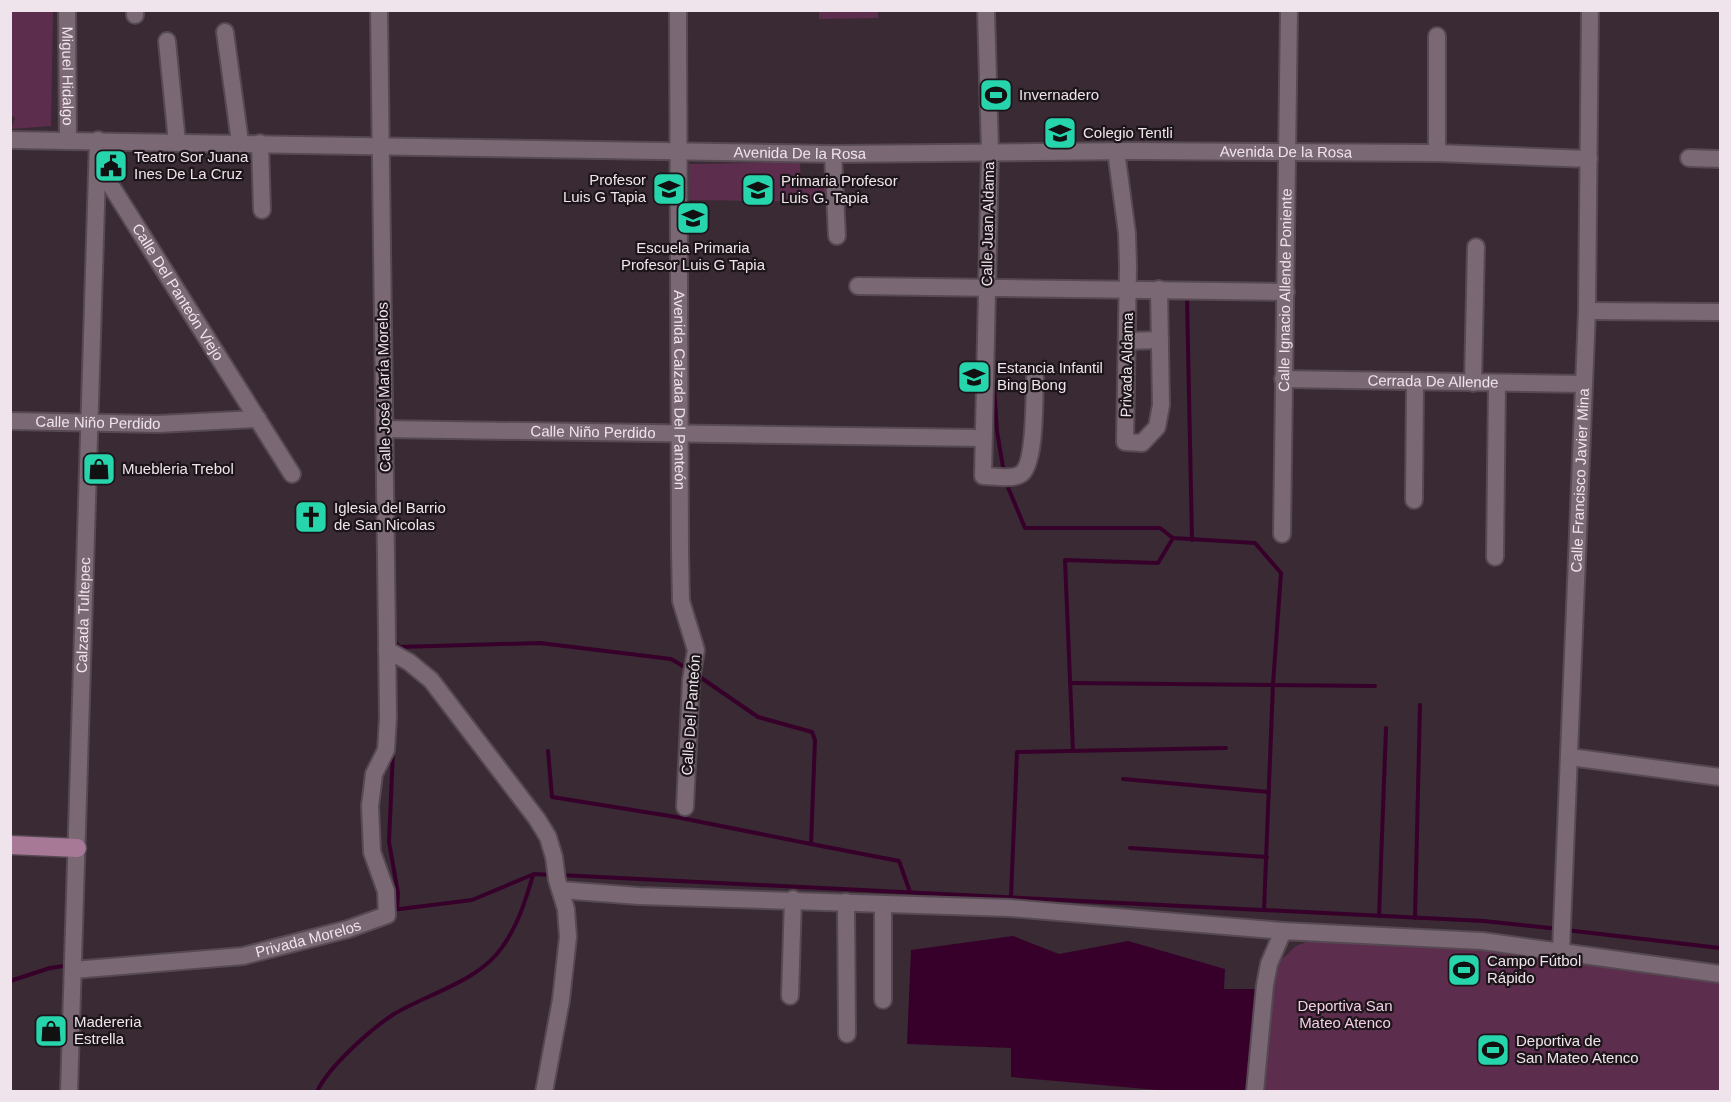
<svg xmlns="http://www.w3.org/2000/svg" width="1731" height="1102" font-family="Helvetica,sans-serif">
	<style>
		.green { fill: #5d2d4e }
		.water { fill: #37002a }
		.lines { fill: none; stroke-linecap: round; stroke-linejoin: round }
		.stream { stroke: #37002a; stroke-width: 4 }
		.minor-casing { stroke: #564952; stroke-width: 20 }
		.major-casing { stroke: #564952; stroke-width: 21 }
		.minor { stroke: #7a6874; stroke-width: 16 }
		.major { stroke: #a77997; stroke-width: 18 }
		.labels { text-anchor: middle; stroke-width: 4.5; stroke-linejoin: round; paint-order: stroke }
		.street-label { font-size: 15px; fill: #efe4eb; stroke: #1c1519 }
		.poi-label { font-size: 15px; fill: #efe4eb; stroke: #1c1519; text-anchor: start }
		.park-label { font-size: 15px; fill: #f4cee6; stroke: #1c1519 }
	</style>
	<rect width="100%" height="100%" fill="#392a34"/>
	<g class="green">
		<polygon points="11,11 53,11 51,126 11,129 15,118 10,114"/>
		<polygon points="819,11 878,11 878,18 819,19"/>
		<polygon points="800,162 801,187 827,187 827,202 689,200 689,164"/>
		<polygon points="1319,937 1503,948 1720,978 1720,1091 1262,1092 1268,1008 1280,961 1296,946"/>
	</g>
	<polygon class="water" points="1013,936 1059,954 1128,941 1225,969 1224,989 1255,989 1247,1091 1169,1091 1011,1077 1011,1048 907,1044 911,950"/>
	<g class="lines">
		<g class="stream">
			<polyline points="1187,296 1192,540"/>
			<polyline points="993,371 997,431 1003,467"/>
			<polyline points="1007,485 1025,528 1160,528 1173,538 1255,543 1281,573 1273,684 1264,910"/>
			<polyline points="394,640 399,647 540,643 671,659 688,669"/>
			<polyline points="697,675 758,717 812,732 815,740 811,844 899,861 910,892"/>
			<polyline points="1070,683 1375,686"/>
			<polyline points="548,751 552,797 676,817 811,844"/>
			<polyline points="1073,751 1065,560 1158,563 1173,538"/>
			<polyline points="393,752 389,842 398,893 397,908"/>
			<polyline points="1123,779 1269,792"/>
			<polyline points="1130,848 1267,857"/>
			<polyline points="560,875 1484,921 1559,929"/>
			<polyline points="1011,897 1017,752 1226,748"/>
			<polyline points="392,910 472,900 534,874 552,875"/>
			<polyline points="1379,916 1386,728"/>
			<polyline points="1415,918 1420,705"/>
			<polyline points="1566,930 1720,948"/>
			<polyline points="10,981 50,968 70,965"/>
			<path d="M317,1092c10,-24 55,-64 77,-78 35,-21 86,-33 109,-68 15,-21 23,-47 30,-71"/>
		</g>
		<g class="minor-casing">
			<g id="minor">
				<path id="s1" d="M67,10l1,131"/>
				<polyline points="135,10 135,15"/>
				<path id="s2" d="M678,10l2,541 1,50 15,49 -5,30 -6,127"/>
				<path d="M986,10l4,141 -7,325c10,0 29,4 38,-2 15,-10 13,-78 14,-97"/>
				<polyline points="225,32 240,142"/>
				<polyline points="1437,36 1437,153"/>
				<polyline points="167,41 177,142"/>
				<path id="s3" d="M10,140l823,14 300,-3 304,2 152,6"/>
				<polyline points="260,143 262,210"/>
				<polyline points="1116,151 1127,233 1128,266 1125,442 1142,443 1157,427 1161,405 1159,289"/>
				<polyline points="833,154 837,236"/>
				<polyline points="1689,158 1720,159"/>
				<path id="s4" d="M98,165l194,309"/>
				<polyline points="858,286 1286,292"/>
				<polyline points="1587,311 1720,312"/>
				<polyline points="1127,341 1160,340"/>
				<path id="s5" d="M1283,379l301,5"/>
				<polyline points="1473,383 1476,247"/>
				<path id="s6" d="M10,421l148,3 100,-5"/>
				<path id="s7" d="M385,429l597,9"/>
				<polyline points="1414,500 1415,383"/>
				<path id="s8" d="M1282,534l7,-524"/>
				<polyline points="1495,557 1497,383"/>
				<polyline points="387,650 409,662 431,680 537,819 548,837 554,857 557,880 566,909 568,937 561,1000 544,1092"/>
				<polyline points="1570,757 1720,777"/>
				<polyline points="561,890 639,896 1010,908 1283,931"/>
				<polyline points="846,902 847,1034"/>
				<path id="s9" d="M1561,951l26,-640 3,-301"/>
				<path id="s10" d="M73,970l170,-14 105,-27 39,-14 -1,-24 -14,-39 -2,-46 4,-32 12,-24 2,-32 -9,-708"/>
				<polyline points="790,996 793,899"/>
				<polyline points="883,1000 883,904"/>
				<path id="s11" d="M69,1092l29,-952"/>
				<polyline points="1255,1092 1265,985 1269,964 1283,931 1482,941 1720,974"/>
			</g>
		</g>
		<g class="major-casing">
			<polyline id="major" points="10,845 77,848"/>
		</g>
		<use href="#minor" class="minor"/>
		<use href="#major" class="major"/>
	</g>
	<defs>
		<g id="stadium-square" transform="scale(1.725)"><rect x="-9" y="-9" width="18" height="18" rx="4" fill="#27d5ad" stroke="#1c1519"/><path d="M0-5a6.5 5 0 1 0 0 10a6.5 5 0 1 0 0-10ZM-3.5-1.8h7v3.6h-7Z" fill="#111"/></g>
		<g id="school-square" transform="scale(1.725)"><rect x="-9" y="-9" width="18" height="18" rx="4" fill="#27d5ad" stroke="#1c1519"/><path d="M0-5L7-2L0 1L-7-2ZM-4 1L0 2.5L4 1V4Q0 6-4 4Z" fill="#111"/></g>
		<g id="civic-square" transform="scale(1.725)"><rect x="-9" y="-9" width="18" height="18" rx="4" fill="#27d5ad" stroke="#1c1519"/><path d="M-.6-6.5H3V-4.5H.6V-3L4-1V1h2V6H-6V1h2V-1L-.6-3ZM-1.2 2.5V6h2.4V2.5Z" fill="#111"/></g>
		<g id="shop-square" transform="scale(1.725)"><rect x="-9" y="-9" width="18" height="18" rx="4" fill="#27d5ad" stroke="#1c1519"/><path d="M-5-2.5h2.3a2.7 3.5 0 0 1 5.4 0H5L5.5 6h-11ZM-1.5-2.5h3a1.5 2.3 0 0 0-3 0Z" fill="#111"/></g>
		<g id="church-square" transform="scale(1.725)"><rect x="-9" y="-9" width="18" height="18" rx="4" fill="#27d5ad" stroke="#1c1519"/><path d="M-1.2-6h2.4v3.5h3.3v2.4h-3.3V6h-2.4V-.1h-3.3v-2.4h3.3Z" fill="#111"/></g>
	</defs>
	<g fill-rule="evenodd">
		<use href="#stadium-square" x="996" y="95"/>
		<use href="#school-square" x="1060" y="133"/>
		<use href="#civic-square" x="111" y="166"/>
		<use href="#school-square" x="669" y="189"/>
		<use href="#school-square" x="758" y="190"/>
		<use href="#school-square" x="693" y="218"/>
		<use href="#school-square" x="974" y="377"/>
		<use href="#shop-square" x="99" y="469"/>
		<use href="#church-square" x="311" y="517"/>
		<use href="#stadium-square" x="1464" y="970"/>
		<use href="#shop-square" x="51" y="1031"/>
		<use href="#stadium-square" x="1493" y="1050"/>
	</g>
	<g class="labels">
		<g class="street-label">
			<text dy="5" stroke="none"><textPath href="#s1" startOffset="66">Miguel Hidalgo</textPath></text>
			<text dy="5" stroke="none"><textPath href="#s3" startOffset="790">Avenida De la Rosa</textPath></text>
			<text dy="5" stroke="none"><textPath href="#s3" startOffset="1276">Avenida De la Rosa</textPath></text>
			<text transform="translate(988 224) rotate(-89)" y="5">Calle Juan Aldama</text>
			<text dy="5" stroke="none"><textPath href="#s8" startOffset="244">Calle Ignacio Allende Poniente</textPath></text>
			<text dy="5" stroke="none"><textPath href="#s4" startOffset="150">Calle Del Panteón Viejo</textPath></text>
			<text transform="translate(1127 365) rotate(-89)" y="5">Privada Aldama</text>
			<text dy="5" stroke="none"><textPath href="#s5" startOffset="150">Cerrada De Allende</textPath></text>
			<text transform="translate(384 387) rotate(-91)" y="5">Calle José María Morelos</text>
			<text dy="5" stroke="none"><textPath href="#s2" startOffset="380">Avenida Calzada Del Panteón</textPath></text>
			<text dy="5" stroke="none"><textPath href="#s6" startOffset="88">Calle Niño Perdido</textPath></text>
			<text dy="5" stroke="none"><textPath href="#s7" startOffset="208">Calle Niño Perdido</textPath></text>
			<text dy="5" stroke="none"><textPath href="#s9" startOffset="471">Calle Francisco Javier Mina</textPath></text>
			<text dy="5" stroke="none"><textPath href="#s11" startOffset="477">Calzada Tultepec</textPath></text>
			<text transform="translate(691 715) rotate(-86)" y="5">Calle Del Panteón</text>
			<text dy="5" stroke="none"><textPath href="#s10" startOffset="238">Privada Morelos</textPath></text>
		</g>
		<g class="poi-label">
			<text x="1019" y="100">Invernadero</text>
			<text x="1083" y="138">Colegio Tentli</text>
			<text x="134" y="162">Teatro Sor Juana<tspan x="134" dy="17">Ines De La Cruz</tspan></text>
			<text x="646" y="185" text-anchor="end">Profesor<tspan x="646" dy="17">Luis G Tapia</tspan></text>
			<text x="781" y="186">Primaria Profesor<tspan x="781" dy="17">Luis G. Tapia</tspan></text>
			<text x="693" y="253" text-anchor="middle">Escuela Primaria<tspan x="693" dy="17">Profesor Luis G Tapia</tspan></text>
			<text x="997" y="373">Estancia Infantil<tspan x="997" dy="17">Bing Bong</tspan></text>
			<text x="122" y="474">Muebleria Trebol</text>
			<text x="334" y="513">Iglesia del Barrio<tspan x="334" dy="17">de San Nicolas</tspan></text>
			<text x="1487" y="966">Campo Fútbol<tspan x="1487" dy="17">Rápido</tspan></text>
			<text x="74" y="1027">Madereria<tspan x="74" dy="17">Estrella</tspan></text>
			<text x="1516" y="1046">Deportiva de<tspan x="1516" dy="17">San Mateo Atenco</tspan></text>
		</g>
		<g class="park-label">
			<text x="1345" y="1011">Deportiva San<tspan x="1345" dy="17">Mateo Atenco</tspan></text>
		</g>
	</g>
	<rect width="1731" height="1102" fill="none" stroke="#efe4eb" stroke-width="24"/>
</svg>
